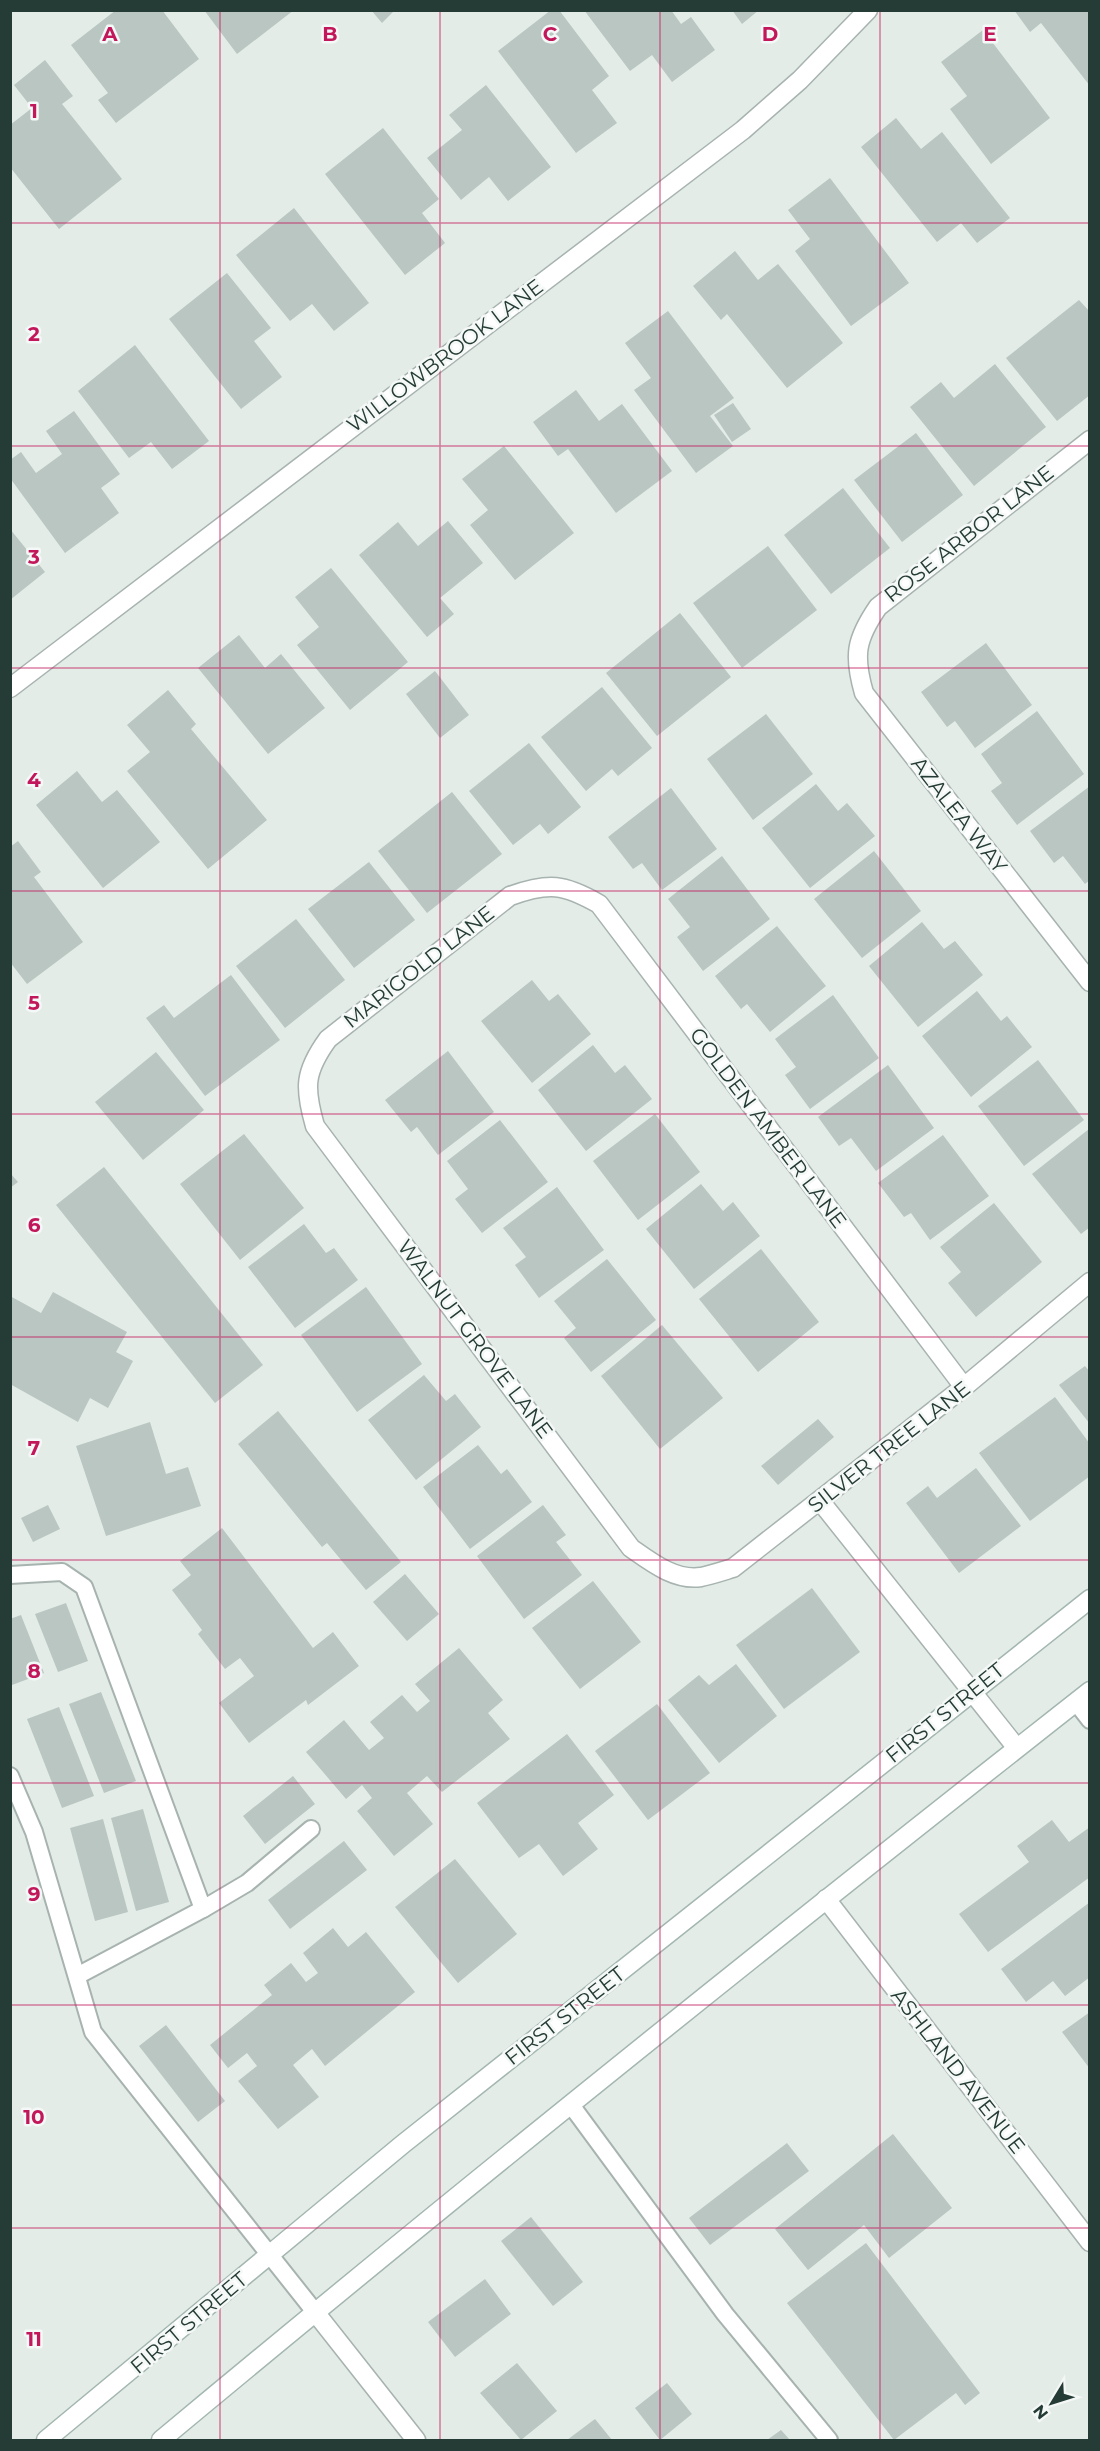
<svg xmlns="http://www.w3.org/2000/svg" width="1100" height="2451" font-family="Montserrat,sans-serif">
	<style>
		.building { fill: #b9c6c1 }
		.lines { fill: none; stroke-linecap: round; stroke-linejoin: round }
		.service-casing { stroke: #a7b3af; stroke-width: 20 }
		.minor-casing { stroke: #a7b3af; stroke-width: 21 }
		.secondary-casing { stroke: #a3b6b0; stroke-width: 21 }
		.service { stroke: #fff; stroke-width: 16 }
		.minor { stroke: #fff; stroke-width: 18 }
		.secondary { stroke: #fff; stroke-width: 18 }
		.grid { fill: none; stroke: #c2185b; stroke-width: 1.5; stroke-opacity: 0.55 }
		.labels { text-anchor: middle; stroke-width: 5; stroke-linejoin: round; paint-order: stroke }
		.street-label { font-size: 21px; fill: #253b35; stroke: #f4f8f6 }
		.grid-label { font-size: 20px; text-anchor: middle; font-weight: bold; fill: #c2185b; stroke: #f4f8f6; stroke-width: 5; stroke-linejoin: round; paint-order: stroke }
	</style>
	<rect width="100%" height="100%" fill="#e4ece8"/>
	<g class="building">
		<polygon points="116,10 162,10 199,59 116,123 98,100 108,93 71,45"/>
		<polygon points="204,10 294,10 237,54"/>
		<polygon points="371,10 395,10 382,23"/>
		<polygon points="551,10 559,10 609,76 592,90 617,123 576,153 498,51"/>
		<polygon points="584,10 671,10 681,24 691,17 715,50 672,82 652,55 630,71"/>
		<polygon points="732,10 759,10 742,24"/>
		<polygon points="1014,10 1090,10 1090,86 1041,23 1030,32"/>
		<polygon points="983,30 1050,118 991,164 950,109 967,96 941,62"/>
		<polygon points="45,60 73,96 62,104 122,179 59,229 10,167 10,125 32,108 14,85"/>
		<polygon points="486,85 551,167 508,201 489,177 461,200 427,158 462,130 449,115"/>
		<polygon points="896,118 921,149 942,132 1010,218 977,243 961,223 937,242 861,147"/>
		<polygon points="383,128 439,199 422,213 445,243 405,275 325,174"/>
		<polygon points="830,178 909,283 851,326 795,251 810,239 788,210"/>
		<polygon points="294,208 369,303 334,331 312,304 290,321 236,255"/>
		<polygon points="735,251 758,280 778,264 843,343 787,388 727,314 721,320 693,286"/>
		<polygon points="227,273 271,328 254,341 282,377 241,409 169,319"/>
		<polygon points="1079,300 1090,312 1090,395 1057,421 1006,358"/>
		<polygon points="668,311 734,398 710,416 733,446 696,473 634,390 651,378 625,343"/>
		<polygon points="135,345 209,441 172,469 151,442 129,458 78,391"/>
		<polygon points="995,364 1046,427 974,486 910,407 941,382 954,398"/>
		<polygon points="576,390 599,421 622,404 672,471 616,513 568,449 558,456 533,422"/>
		<polygon points="733,403 751,429 732,442 714,415"/>
		<polygon points="74,411 120,474 101,488 119,513 65,553 10,478 10,460 21,452 36,473 62,454 46,431"/>
		<polygon points="916,433 963,495 902,542 854,480"/>
		<polygon points="504,446 574,533 515,580 470,525 488,510 462,479"/>
		<polygon points="843,488 890,548 831,594 784,535"/>
		<polygon points="448,521 483,563 440,598 454,614 427,637 359,555 398,522 418,546"/>
		<polygon points="10,529 45,572 10,600"/>
		<polygon points="768,546 817,610 742,668 693,603"/>
		<polygon points="331,568 408,662 350,710 297,645 319,627 295,597"/>
		<polygon points="680,613 731,677 657,736 606,673"/>
		<polygon points="239,635 265,668 281,654 325,708 268,754 198,668"/>
		<polygon points="986,643 1032,705 975,748 955,721 947,727 921,692"/>
		<polygon points="435,671 469,715 440,738 406,694"/>
		<polygon points="602,687 652,748 618,776 612,769 586,791 541,737"/>
		<polygon points="168,690 196,724 191,729 267,820 208,869 127,771 150,752 127,725"/>
		<polygon points="1037,711 1084,774 1017,825 991,791 1002,783 981,754"/>
		<polygon points="766,714 813,774 753,820 707,759"/>
		<polygon points="529,743 581,807 548,834 540,824 513,845 469,791"/>
		<polygon points="77,771 102,802 117,790 160,842 103,888 36,805"/>
		<polygon points="816,784 838,811 847,803 875,836 810,888 762,828"/>
		<polygon points="1090,786 1090,880 1085,884 1063,856 1054,863 1030,831"/>
		<polygon points="671,788 717,849 662,890 642,863 633,869 608,837"/>
		<polygon points="452,792 502,854 427,913 378,851"/>
		<polygon points="18,841 41,872 34,877 83,942 27,984 10,962 10,847"/>
		<polygon points="874,851 921,911 862,958 814,899"/>
		<polygon points="722,856 770,919 703,971 677,937 690,927 668,899"/>
		<polygon points="369,862 415,920 354,968 308,909"/>
		<polygon points="296,919 345,980 285,1028 236,966"/>
		<polygon points="922,922 944,949 955,941 983,975 918,1027 869,966"/>
		<polygon points="777,926 826,986 770,1032 747,1004 741,1009 715,976"/>
		<polygon points="231,975 280,1040 205,1096 146,1018 164,1005 174,1018"/>
		<polygon points="532,980 549,1001 558,994 591,1034 532,1083 481,1021"/>
		<polygon points="977,991 1001,1021 1007,1016 1032,1047 971,1097 922,1036"/>
		<polygon points="833,995 879,1058 810,1109 785,1075 796,1067 775,1039"/>
		<polygon points="593,1045 615,1073 625,1065 652,1099 586,1151 538,1090"/>
		<polygon points="448,1051 494,1112 438,1155 417,1127 411,1132 385,1100"/>
		<polygon points="156,1052 204,1110 143,1160 95,1102"/>
		<polygon points="1038,1060 1084,1120 1024,1166 978,1106"/>
		<polygon points="888,1065 934,1128 876,1171 851,1138 839,1146 818,1117"/>
		<polygon points="655,1114 700,1172 638,1220 593,1161"/>
		<polygon points="500,1120 548,1182 482,1233 455,1199 468,1189 447,1161"/>
		<polygon points="1089,1129 1090,1227 1081,1234 1032,1174"/>
		<polygon points="244,1134 304,1208 240,1260 180,1184"/>
		<polygon points="943,1135 989,1196 930,1240 911,1213 904,1217 878,1183"/>
		<polygon points="104,1167 263,1365 215,1403 56,1205"/>
		<polygon points="10,1173 18,1182 10,1188"/>
		<polygon points="701,1184 723,1211 733,1202 760,1236 694,1289 646,1229"/>
		<polygon points="557,1187 604,1250 539,1298 515,1265 526,1257 503,1228"/>
		<polygon points="994,1203 1042,1262 976,1317 948,1283 961,1272 940,1247"/>
		<polygon points="304,1224 326,1253 334,1248 358,1280 295,1328 248,1267"/>
		<polygon points="761,1249 819,1322 758,1372 699,1299"/>
		<polygon points="607,1259 656,1320 591,1372 564,1338 576,1328 554,1301"/>
		<polygon points="366,1287 422,1364 357,1412 301,1335"/>
		<polygon points="53,1292 127,1332 116,1352 133,1361 108,1408 90,1398 78,1422 10,1384 10,1296 41,1313"/>
		<polygon points="662,1325 723,1398 660,1449 601,1376"/>
		<polygon points="1085,1366 1090,1372 1090,1424 1059,1385"/>
		<polygon points="424,1375 446,1401 455,1394 481,1427 416,1480 368,1420"/>
		<polygon points="1055,1397 1090,1444 1090,1476 1030,1521 979,1453"/>
		<polygon points="278,1411 401,1562 366,1590 327,1543 322,1547 238,1444"/>
		<polygon points="818,1419 834,1437 778,1485 761,1466"/>
		<polygon points="150,1422 166,1474 188,1467 201,1506 106,1536 76,1446"/>
		<polygon points="478,1445 501,1474 507,1469 532,1502 470,1549 423,1487"/>
		<polygon points="976,1468 1021,1526 959,1573 906,1503 928,1486 937,1498"/>
		<polygon points="48,1505 60,1529 33,1542 21,1518"/>
		<polygon points="543,1505 566,1535 556,1542 582,1575 524,1619 477,1556"/>
		<polygon points="222,1528 313,1648 333,1632 359,1666 308,1705 306,1700 249,1743 219,1703 254,1676 240,1658 225,1669 198,1634 202,1630 172,1590 191,1575 180,1561"/>
		<polygon points="405,1574 439,1614 407,1641 373,1602"/>
		<polygon points="593,1581 641,1642 580,1689 532,1628"/>
		<polygon points="812,1588 860,1652 784,1709 736,1645"/>
		<polygon points="66,1603 88,1661 58,1672 35,1614"/>
		<polygon points="21,1615 44,1673 12,1685 10,1680 10,1619"/>
		<polygon points="459,1648 503,1700 488,1713 510,1739 442,1792 427,1776 407,1793 433,1824 394,1856 357,1811 372,1798 362,1785 346,1799 306,1752 344,1720 369,1750 384,1738 370,1722 402,1695 417,1712 430,1701 415,1684"/>
		<polygon points="736,1664 777,1716 719,1763 668,1700 699,1675 709,1685"/>
		<polygon points="101,1692 136,1781 104,1793 69,1704"/>
		<polygon points="657,1704 710,1773 648,1820 595,1751"/>
		<polygon points="59,1707 94,1796 62,1808 27,1719"/>
		<polygon points="567,1734 614,1795 578,1823 598,1849 563,1876 539,1844 519,1858 477,1803"/>
		<polygon points="293,1776 315,1804 265,1844 243,1816"/>
		<polygon points="143,1809 169,1902 136,1911 111,1818"/>
		<polygon points="103,1819 128,1912 95,1921 70,1828"/>
		<polygon points="1052,1820 1069,1842 1090,1827 1090,1877 988,1952 959,1914 1029,1862 1017,1846"/>
		<polygon points="344,1841 367,1870 290,1929 268,1900"/>
		<polygon points="455,1859 517,1934 458,1983 395,1907"/>
		<polygon points="1090,1902 1090,1977 1065,1996 1053,1981 1026,2002 1001,1969"/>
		<polygon points="333,1928 348,1947 366,1932 415,1992 325,2066 312,2049 293,2065 319,2097 278,2129 238,2081 257,2066 247,2053 228,2068 210,2045 272,1995 264,1985 291,1963 306,1982 318,1973 303,1953"/>
		<polygon points="1090,2012 1090,2069 1062,2032"/>
		<polygon points="166,2025 225,2101 198,2122 139,2046"/>
		<polygon points="893,2134 952,2208 889,2258 864,2225 808,2270 775,2229"/>
		<polygon points="787,2143 809,2171 710,2245 689,2218"/>
		<polygon points="531,2217 583,2282 553,2306 501,2241"/>
		<polygon points="866,2243 980,2393 965,2405 956,2393 894,2440 787,2303"/>
		<polygon points="485,2279 511,2314 455,2357 428,2322"/>
		<polygon points="517,2363 557,2411 521,2440 480,2393"/>
		<polygon points="667,2383 692,2414 660,2440 635,2408"/>
		<polygon points="595,2419 612,2440 567,2440"/>
		<polygon points="781,2430 790,2440 767,2440"/>
	</g>
	<g class="lines">
		<g class="service-casing">
			<g id="service">
				<polyline points="10,1575 62,1572 84,1587 203,1909 77,1976"/>
				<polyline points="1076,1702 1090,1720"/>
				<polyline points="10,1776 34,1832 93,2032 315,2312"/>
				<polyline points="203,1909 247,1883 311,1829"/>
				<polyline points="571,2105 725,2314 829,2440"/>
			</g>
		</g>
		<g class="minor-casing">
			<g id="minor">
				<path d="M1090,440l-212,167c-22,32 -25,48 -14,86l226,289"/>
				<polyline points="10,688 743,130 800,80 868,10"/>
				<path d="M964,1387l-365,-483c-35,-20 -50,-22 -89,-8l-182,143c-24,33 -24,49 -13,87l316,422c20,14 44,33 70,29 10,-2 22,-6 32,-9l231,-181 126,-105"/>
				<polyline points="821,1502 1016,1747"/>
				<polyline points="826,1899 1090,2242"/>
				<polyline points="315,2312 416,2440"/>
			</g>
		</g>
		<g class="secondary-casing">
			<g id="secondary">
				<polyline points="46,2440 403,2144 1090,1599"/>
				<path d="M161,2440c305,-254 616,-503 929,-749"/>
			</g>
		</g>
		<use href="#service" class="service"/>
		<use href="#minor" class="minor"/>
		<use href="#secondary" class="secondary"/>
	</g>
	<path class="grid" d="M220,10v2430M440,10v2430M660,10v2430M880,10v2430M10,223h1080M10,446h1080M10,668h1080M10,891h1080M10,1114h1080M10,1337h1080M10,1560h1080M10,1783h1080M10,2005h1080M10,2228h1080"/>
	<g class="labels">
		<g class="street-label">
			<text transform="translate(445 356) rotate(-37)" y="7">WILLOWBROOK LANE</text>
			<text transform="translate(969 534) rotate(-38)" y="7">ROSE ARBOR LANE</text>
			<text transform="translate(959 815) rotate(52)" y="7">AZALEA WAY</text>
			<text transform="translate(419 967) rotate(-38)" y="7">MARIGOLD LANE</text>
			<text transform="translate(768 1128) rotate(53)" y="7">GOLDEN AMBER LANE</text>
			<text transform="translate(475 1339) rotate(53)" y="7">WALNUT GROVE LANE</text>
			<text transform="translate(889 1447) rotate(-38)" y="7">SILVER TREE LANE</text>
			<text transform="translate(945 1713) rotate(-39)" y="7">FIRST STREET</text>
			<text transform="translate(565 2016) rotate(-38)" y="7">FIRST STREET</text>
			<text transform="translate(958 2071) rotate(52)" y="7">ASHLAND AVENUE</text>
			<text transform="translate(189 2323) rotate(-40)" y="7">FIRST STREET</text>
		</g>
	</g>
	<g class="grid-label">
		<text x="110" y="41">A</text>
		<text x="330" y="41">B</text>
		<text x="550" y="41">C</text>
		<text x="770" y="41">D</text>
		<text x="990" y="41">E</text>
		<text x="34" y="118">1</text>
		<text x="34" y="341">2</text>
		<text x="34" y="564">3</text>
		<text x="34" y="787">4</text>
		<text x="34" y="1010">5</text>
		<text x="34" y="1232">6</text>
		<text x="34" y="1455">7</text>
		<text x="34" y="1678">8</text>
		<text x="34" y="1901">9</text>
		<text x="34" y="2124">10</text>
		<text x="34" y="2346">11</text>
	</g>
	<rect width="1100" height="2451" fill="none" stroke="#253b35" stroke-width="24"/>
	<g transform="translate(1052 2403) rotate(232)" stroke="#f4f8f6" stroke-width="4.5" paint-order="stroke">
	<path d="M0-4.5L10 22L0 15L-10 22Z" fill="#253b35"/>
	<text y="-9" font-size="16" font-weight="bold" text-anchor="middle" fill="#253b35">N</text>
	</g>
</svg>
